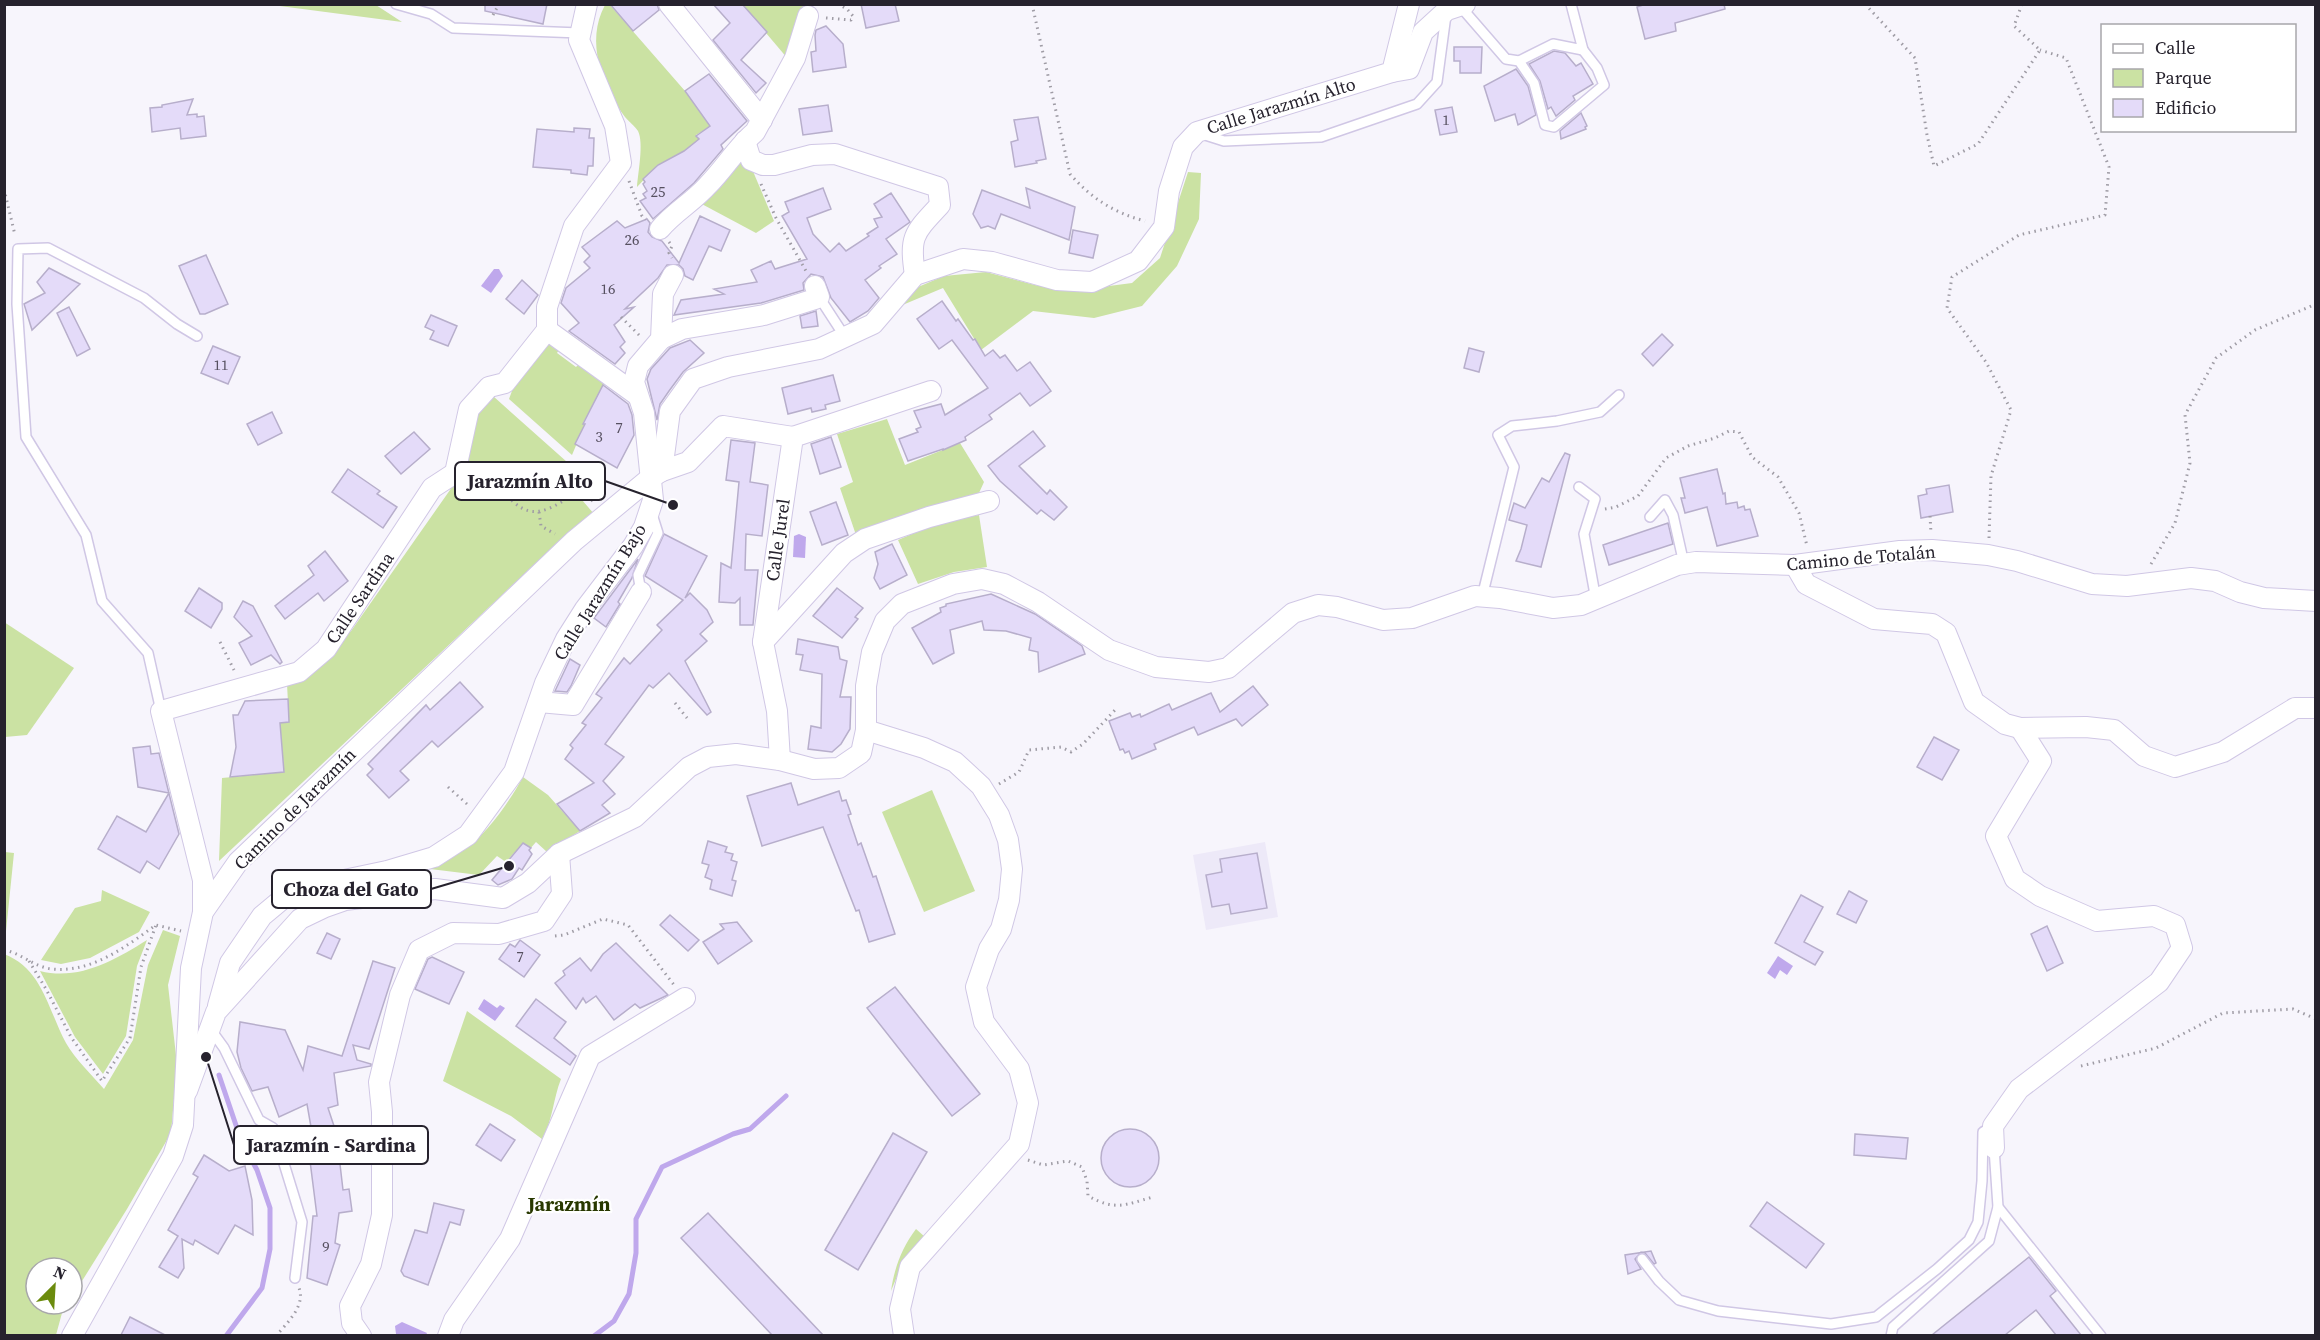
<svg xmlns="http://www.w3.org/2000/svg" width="2320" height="1340" font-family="'Source Serif 4',serif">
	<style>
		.built { fill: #ede9f8 }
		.green { fill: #cbe2a3 }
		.water { fill: #bfa8ec }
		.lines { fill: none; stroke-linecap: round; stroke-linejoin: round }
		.stream { stroke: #bfa8ec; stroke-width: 5 }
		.building { fill: #e4dbf9; stroke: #b7aecb; stroke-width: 1.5 }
		.service-casing { stroke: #d0c7e5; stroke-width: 12 }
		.minor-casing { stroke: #d0c7e5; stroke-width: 22 }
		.path { stroke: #9f9ca5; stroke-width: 3; stroke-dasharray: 1.5 4.5; stroke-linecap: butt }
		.service { stroke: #fff; stroke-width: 9 }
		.minor { stroke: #fff; stroke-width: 20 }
		.labels { text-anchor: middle; stroke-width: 4.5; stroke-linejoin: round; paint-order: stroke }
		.number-label { font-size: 15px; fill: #565060 }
		.street-label { font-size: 18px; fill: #26222d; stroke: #fff }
		.neighbourhood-label { font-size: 20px; font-weight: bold; fill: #283800; stroke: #fff }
		.leader { fill: none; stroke: #26222d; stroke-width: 2 }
		.callout-dot { fill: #26222d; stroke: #fff; stroke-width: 2 }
		.callout { fill: #fff; stroke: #26222d; stroke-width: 2 }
		.callout-label { font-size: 20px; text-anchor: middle; font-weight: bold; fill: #26222d }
	</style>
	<rect width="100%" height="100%" fill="#f7f5fc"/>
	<polygon class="built" points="1265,842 1278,917 1206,930 1193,855"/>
	<g class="green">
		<polygon points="747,4 803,5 803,14 788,59 744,7"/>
		<polygon points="272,5 376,5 402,22"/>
		<path d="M605,5h5l75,86 26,35 -15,9 3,4 -14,12 -30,17 -18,19c1,-14 7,-44 1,-56 -3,-5 -9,-9 -13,-14 -23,-32 -40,-75 -20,-112z"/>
		<polygon points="738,160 752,169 774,221 756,233 698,202"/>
		<polygon points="1188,172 1201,173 1199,219 1177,266 1142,306 1094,318 1033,311 981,350 943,288 893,309 911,290 944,276 986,272 1035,285 1071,291 1132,283 1160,258"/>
		<polygon points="547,336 560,348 557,353 576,367 580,363 606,381 583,423 585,424 572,455 509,399 518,375"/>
		<polygon points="493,396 567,462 571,487 594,514 570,531 219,861 222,778 284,772 280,723 289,722 287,684 299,680 351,631 457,480 480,406"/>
		<polygon points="887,419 905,465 960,443 984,482 979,493 925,508 856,535 840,488 853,482 837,434"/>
		<polygon points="979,515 987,567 954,572 918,584 898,540 940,522"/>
		<polygon points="4,622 74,668 27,735 5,737"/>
		<path d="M523,777l25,18 32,36 -33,21 -11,-10 -7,8 -6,-7 -17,19 -9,-6 -18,19 -57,-7c12,-5 26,-10 38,-16 26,-15 49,-50 63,-75z"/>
		<polygon points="932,790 975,891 924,912 882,812"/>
		<polygon points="5,852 14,853 5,941 4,852"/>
		<polygon points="102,890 150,912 139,932 90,958 61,964 41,960 75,908 101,901"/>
		<path d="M163,930l17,6 -12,49 9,79 -6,69 -44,76 -55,88v-29h-36v36h32l-6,9 -6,22h-51l-1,-381c39,15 44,56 62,89 9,16 26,32 38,46l29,-49 15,-75z"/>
		<path d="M147,940l-10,26 -11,70 -23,38 -28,-37 -35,-66c39,10 75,-11 107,-31z"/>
		<path d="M467,1011l94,68c-8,20 -8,41 -19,60l-31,-23 -68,-35z"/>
		<path d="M916,1229l9,8 -22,25 -12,29c3,-22 11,-44 25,-62z"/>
	</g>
	<g class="water">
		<polygon points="494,269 499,269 503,276 491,293 481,286"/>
		<polygon points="799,534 806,537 805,558 793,557 794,536"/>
		<polygon points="1778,956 1793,966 1787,975 1780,970 1775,979 1767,973"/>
		<polygon points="484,999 497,1008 500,1005 505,1008 495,1021 478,1009"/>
		<polygon points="402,1322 427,1333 426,1335 396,1334 395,1326"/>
	</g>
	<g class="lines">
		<g class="stream">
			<polyline points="219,1075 241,1140 257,1170 270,1208 270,1249 262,1288 226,1336"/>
			<polyline points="594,1336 614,1321 629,1294 636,1253 636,1219 662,1167 733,1134 750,1129 786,1096"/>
		</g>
	</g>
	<g class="building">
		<polygon points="485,4 547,4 543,24 485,11"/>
		<polygon points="610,4 657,4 659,10 633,31"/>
		<polygon points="713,4 742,4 767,32 741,60 766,83 756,93 713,40 730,23"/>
		<polygon points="861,4 895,4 899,21 866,28"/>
		<polygon points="1646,4 1724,4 1725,9 1675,23 1676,31 1645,39 1637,7"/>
		<polygon points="826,26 843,44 846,67 813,72 811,52 816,51 815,35 816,30"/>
		<polygon points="1454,47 1482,47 1481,73 1460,73 1460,61 1454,61"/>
		<polygon points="1554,51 1565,53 1576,66 1581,63 1593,84 1573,96 1575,100 1556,116 1551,107 1548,109 1540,81 1529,64"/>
		<polygon points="1516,69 1528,86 1536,115 1518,125 1515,114 1495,121 1484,86"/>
		<polygon points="709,74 747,121 721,145 723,149 694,183 653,219 640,201 646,198 643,194 647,191 643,184 645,182 643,179 658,165 684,151 699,139 696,136 710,126 685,91"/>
		<polygon points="193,99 187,115 197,114 197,117 204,116 206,136 181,139 180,128 152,132 150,108 162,107 162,105"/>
		<polygon points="828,105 832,131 803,135 799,109"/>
		<polygon points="1452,107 1457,132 1440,135 1435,110"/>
		<polygon points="1581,113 1587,126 1585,127 1586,129 1561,139 1560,131"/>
		<polygon points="1038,117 1046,159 1036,161 1037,163 1015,167 1011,142 1018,140 1014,120"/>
		<polygon points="574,128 590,129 589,138 594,138 593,166 588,166 587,175 571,173 571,170 533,167 537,129 574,132"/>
		<polygon points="823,188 831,209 807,218 813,234 830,252 839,243 846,251 869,236 867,234 878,227 874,219 882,217 874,204 891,193 910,222 886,239 897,254 879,266 881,268 865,280 879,298 868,311 850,322 831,298 823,277 811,274 803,283 804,290 761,303 674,315 681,300 724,294 714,289 757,282 751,270 771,261 775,269 807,259 782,216 789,212 785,202"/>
		<polygon points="1026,188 1075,207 1069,240 1001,214 995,229 988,226 981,228 973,214 982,190 1030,208"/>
		<polygon points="700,216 730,230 721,251 709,246 693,280 685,276 683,269 679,265 667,265 658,278 625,309 634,307 614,325 625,342 620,347 625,353 615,364 569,331 579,323 561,303 566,288 590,268 584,262 590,256 582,247 617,221 625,228 647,219 650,223 648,232 652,237 662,241 679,263"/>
		<polygon points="1073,230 1098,235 1093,258 1069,253"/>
		<polygon points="206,255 228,304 205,314 200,314 179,266"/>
		<polygon points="49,268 80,284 32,330 24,304 45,293 37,282"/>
		<polygon points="522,280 538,295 524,314 506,299"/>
		<polygon points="942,301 956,321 958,319 973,340 975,339 985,356 993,350 1000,358 1005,355 1017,371 1030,362 1051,391 1030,406 1020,393 989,415 992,419 965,437 966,440 943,450 943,449 908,461 899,439 918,432 916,429 921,427 914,411 941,404 945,415 988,388 952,340 939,349 917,319"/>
		<polygon points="69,307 90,349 77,356 57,313"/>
		<polygon points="816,311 818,326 802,328 800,316"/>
		<polygon points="431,315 457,326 448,346 430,339 434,331 425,327"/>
		<polygon points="1662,334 1673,345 1653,366 1642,354"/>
		<polygon points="690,340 704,353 683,372 669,391 660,404 657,420 647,379 651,369 670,348"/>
		<polygon points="213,346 240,357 228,384 201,373"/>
		<polygon points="1469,348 1484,352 1479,372 1464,368"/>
		<polygon points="833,375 840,401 825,405 826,409 812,412 811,408 788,414 782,388"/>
		<polygon points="603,385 628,404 632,415 634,435 617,468 575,444 585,424 583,424"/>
		<polygon points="272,412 282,433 258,445 247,424"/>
		<polygon points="1033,431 1045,446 1019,466 1047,494 1050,490 1067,507 1054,520 1041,510 1037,514 1000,481 988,466"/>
		<polygon points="414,432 430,449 401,474 385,456"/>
		<polygon points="831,437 841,467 820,474 811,444"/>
		<polygon points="731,440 755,443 750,482 768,485 762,536 746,534 745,570 758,570 753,625 740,625 740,598 735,603 719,602 721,563 731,568 739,482 726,480"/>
		<polygon points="1565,453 1570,455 1541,567 1516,561 1521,549 1527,525 1509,520 1514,503 1525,508 1542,478 1549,482"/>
		<polygon points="348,469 380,491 377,494 397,507 383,528 332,492"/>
		<polygon points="1717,469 1723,494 1725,493 1726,504 1737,502 1738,508 1744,506 1745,510 1750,509 1758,536 1717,546 1707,507 1685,513 1681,498 1685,498 1680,478"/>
		<polygon points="1949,485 1953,512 1921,518 1918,496 1927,494 1926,489"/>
		<polygon points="836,502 848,535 822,545 810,512"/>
		<polygon points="1668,523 1673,544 1609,565 1603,545"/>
		<polygon points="664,534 707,556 685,598 690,593 707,610 713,622 700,634 707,641 685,661 711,712 707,715 669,673 653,688 649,685 605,744 624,757 603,781 615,794 602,805 610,813 580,831 557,804 594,783 565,759 573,748 570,745 586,725 582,723 602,698 596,694 624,658 630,664 662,630 657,625 683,600 645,576"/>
		<polygon points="892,544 907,575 880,589 874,578 878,564 875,552"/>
		<polygon points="325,551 348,581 324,601 318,593 285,619 275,606 314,575 308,566"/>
		<polygon points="638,559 632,578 618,602 620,604 606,627 594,618"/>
		<polygon points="199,588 222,603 222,609 211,628 185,611"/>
		<polygon points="837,588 863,608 855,617 858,619 842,638 813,616"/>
		<polygon points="991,594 1035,614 1082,646 1085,654 1039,672 1038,652 1029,650 1031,638 1006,631 984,630 982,621 950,630 954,653 933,664 912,628 941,612 940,608 946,606 946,604"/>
		<polygon points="243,601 253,606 282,662 280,664 271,655 251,665 239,643 252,636 234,617"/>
		<polygon points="798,639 838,647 840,659 847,661 840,697 851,697 850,729 841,744 832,752 808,749 811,726 821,728 822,674 800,670 803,655 796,654"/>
		<polygon points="570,659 580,665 571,686 567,692 555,691"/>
		<polygon points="460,682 483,707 438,747 432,741 400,771 409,780 389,798 367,775 373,769 368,764 426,705 430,710"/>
		<polygon points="1253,686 1268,705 1242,726 1236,719 1198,735 1194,727 1154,744 1156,749 1132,759 1129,751 1125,753 1123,749 1120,750 1109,721 1130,713 1132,717 1140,714 1141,717 1169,704 1172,710 1211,693 1220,712"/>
		<polygon points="288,699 289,722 280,723 284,772 230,777 236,747 233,715 238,715 245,701"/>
		<polygon points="1934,737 1959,750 1942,780 1917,767"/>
		<polygon points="150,746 151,754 159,753 179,834 159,869 147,861 140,873 98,849 117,816 146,832 169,793 138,787 133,748"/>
		<polygon points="791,783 798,805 839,791 842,801 846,800 851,814 848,815 858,845 861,843 873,877 876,876 895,934 869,942 859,910 856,911 823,827 762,846 747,796"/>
		<polygon points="708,841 727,847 725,852 733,854 731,860 737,862 732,880 736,881 732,896 710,889 712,880 705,877 709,865 702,863"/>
		<polygon points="523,843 531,848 529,850 532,854 522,870 519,868 512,879 498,885 492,880"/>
		<polygon points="1257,853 1267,908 1231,914 1229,904 1212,907 1206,875 1222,872 1220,859"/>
		<polygon points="1849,891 1867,901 1856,923 1837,914"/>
		<polygon points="1801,895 1823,907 1804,942 1823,952 1815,965 1775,943"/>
		<polygon points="670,915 699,940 688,951 660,925"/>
		<polygon points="737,922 752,941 718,964 703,942 724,929 720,924"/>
		<polygon points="2047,926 2063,963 2047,971 2031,934"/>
		<polygon points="327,933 340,939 331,959 317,953"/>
		<polygon points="520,940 540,955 524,977 499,959 510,944 515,947"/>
		<polygon points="616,943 668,995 640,1008 635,1004 614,1020 596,996 586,1003 583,998 576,1009 555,983 565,975 563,971 580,958 591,971 603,954"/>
		<polygon points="432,957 464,972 449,1004 415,989 428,959"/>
		<polygon points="373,961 395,968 369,1049 353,1045 357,1060 371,1064 371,1066 334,1073 338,1105 328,1108 341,1147 338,1147 343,1190 349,1189 352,1211 339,1213 335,1243 340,1245 327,1285 307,1278 313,1216 317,1216 308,1145 314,1144 307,1104 279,1117 268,1087 252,1091 241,1068 237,1052 240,1022 285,1030 303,1070 308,1046 342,1056"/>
		<polygon points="895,987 980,1094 952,1116 867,1008"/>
		<polygon points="536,999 566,1022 554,1038 576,1056 570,1065 516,1026"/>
		<polygon points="490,1124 515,1140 501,1161 476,1145"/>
		<circle cx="1130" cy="1158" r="29"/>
		<polygon points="893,1133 927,1152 858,1270 825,1250"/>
		<polygon points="1855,1134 1908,1138 1906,1159 1854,1155"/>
		<polygon points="204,1155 229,1171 245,1166 252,1200 253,1235 235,1225 218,1254 195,1240 193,1245 182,1239 184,1268 178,1278 159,1267 178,1236 168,1230 198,1177 193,1174"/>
		<polygon points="1767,1202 1824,1244 1806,1268 1750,1226"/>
		<polygon points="434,1203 464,1210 460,1225 450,1222 428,1285 404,1276 401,1271 415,1230 427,1233"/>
		<polygon points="708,1213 823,1335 772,1335 681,1238"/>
		<polygon points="1651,1251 1656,1263 1654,1264 1645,1253 1641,1252 1635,1259 1641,1269 1628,1274 1625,1255"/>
		<polygon points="2029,1257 2056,1291 2050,1296 2081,1335 2056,1335 2036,1310 2005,1335 1932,1335"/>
		<polygon points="130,1317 165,1335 121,1335"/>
	</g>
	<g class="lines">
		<g class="service-casing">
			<g id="service">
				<polyline points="396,4 431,14 453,28 580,33"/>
				<polyline points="1460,6 1506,59 1519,61 1534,83 1545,125 1554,127 1604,85 1597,68 1583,50"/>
				<polyline points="1519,61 1553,44 1583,50 1571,4"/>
				<polyline points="1202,134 1224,141 1321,137 1417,104 1437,82 1446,15"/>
				<polyline points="819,297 845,337"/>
				<polyline points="1579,487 1595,499 1584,534 1596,600"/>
				<polyline points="1650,517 1665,500 1673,515 1684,564"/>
				<polyline points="641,592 638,575 658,533 652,514"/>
				<polyline points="1482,597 1514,467 1498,435 1512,426 1557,421 1600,412 1619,395"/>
				<polyline points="161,711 148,653 102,601 86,535 26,437 17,304 18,249 48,248 144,298 177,324 197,336"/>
				<polyline points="211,1030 224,1048 259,1120 273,1128 302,1222 295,1278"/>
				<polyline points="1994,1148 1998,1207 2101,1336"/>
				<polyline points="1642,1259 1659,1281 1679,1300 1718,1311 1831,1324 1876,1317 1937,1269 1969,1240 1978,1222 1982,1181 1983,1132 1993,1126"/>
				<polyline points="1891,1336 1893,1327 1989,1241 1998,1207"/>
			</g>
		</g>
		<g class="minor-casing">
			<g id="minor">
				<polyline points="587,4 579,40 615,126 621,163 574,226 547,307 547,330 637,395"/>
				<polyline points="669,4 762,120"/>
				<polyline points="1392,72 1409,69 1423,32 1447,10 1465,4"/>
				<path d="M745,141l6,19 12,5h11l38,-10 23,-1 103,33 2,18c-26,28 -31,31 -25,70"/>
				<path d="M660,229c14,-17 33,-27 48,-44 17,-17 29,-38 47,-53l40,-74 13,-42"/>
				<polyline points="661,339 682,329 764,315 815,299 819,297 815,286"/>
				<polyline points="662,471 688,462 723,426 793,437"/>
				<polyline points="1795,565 1806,584 1874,619 1932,624 1946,633 1974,702 2005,724 2020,728 2086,727 2114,730 2144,756 2175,767 2223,752 2295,708 2316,708"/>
				<polyline points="763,642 793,437 931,391"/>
				<polyline points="539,702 573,705 641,592"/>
				<polyline points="866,730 924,748 955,762 981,786 999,815 1008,840 1012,869 1009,900 1001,929 989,949 976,987 984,1022 1019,1069 1028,1103 1019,1144 910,1267 900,1309 904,1336"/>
				<polyline points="780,760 777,711 763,642 844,553 865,539 929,517 989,501"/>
				<polyline points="203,912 203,880 161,711 299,672 326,649 432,488 455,473 469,409 489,387 505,383 547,330"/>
				<polyline points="218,1006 230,963 262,916 292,891 387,871 434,857 468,835 514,772 545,683 566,639 585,609 633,546 644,527 653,500 644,413 634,382 638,366 661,339 663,294 673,275"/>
				<polyline points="187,1091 216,1012 300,919 325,907 345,900 435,889 503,898 528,883 559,854 635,817 689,767 708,757 736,754 780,760 814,769 839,768 861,753 866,730 866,686 872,652 885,621 902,604 953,584 982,579 1004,584 1038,602 1109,650 1156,667 1209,672 1228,668 1293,613 1318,605 1337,607 1383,620 1412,618 1475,596 1500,598 1553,608 1581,605 1677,565 1696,562 1795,565 1900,551 1932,550 1988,555 2017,561 2092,584 2127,586 2191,578 2215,581 2240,592 2264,598 2316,601"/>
				<polyline points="1994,1148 1993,1126 2019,1089 2159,982 2182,948 2175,925 2154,916 2097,921 2040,896 2015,879 1996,836 2041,761 2020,728"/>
				<polyline points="72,1336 173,1156 183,1125 191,968 203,912 238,862 574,541 649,479 662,471 670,411 693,379 728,367 819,349 873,324 915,275 963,259 992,262 1057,280 1092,282 1138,261 1164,227 1169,191 1183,147 1197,132 1392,72 1409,4"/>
				<polyline points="361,1336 352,1323 350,1306 371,1264 382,1215 382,1112 379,1082 400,995 419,950 453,933 499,934 544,921 562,894 559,854"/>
				<polyline points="448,1336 454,1320 510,1239 590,1056 685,998"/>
			</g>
		</g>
		<g class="path">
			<path d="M1032,4l38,170c21,24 44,39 75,47"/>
			<polyline points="1865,4 1915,58 1927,135 1934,166 1978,144 2040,50 2014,26 2022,4"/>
			<polyline points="493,15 499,4"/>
			<polyline points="826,18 851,20 853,16 847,9 838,4"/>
			<polyline points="629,181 642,216 646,219"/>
			<polyline points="761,184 776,218 806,271"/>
			<polyline points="4,189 15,235"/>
			<polyline points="669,242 672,246 669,253 672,258"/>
			<polyline points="621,317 641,337"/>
			<path d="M474,472c26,3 38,45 66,39 13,-2 27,-13 38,-19l15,9"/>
			<polyline points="1605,509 1616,507 1638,496 1666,458 1688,446 1715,438 1729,431 1739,432 1752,457 1778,477 1799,513 1807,546"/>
			<polyline points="539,512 541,526 555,534"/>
			<polyline points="1930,516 1931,533"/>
			<polyline points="1989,538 1991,476 2011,410 1986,362 1947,308 1952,277 2019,235 2105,215 2109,167 2066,58 2040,50"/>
			<polyline points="2151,564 2175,523 2190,463 2185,415 2216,358 2255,330 2316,304"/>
			<polyline points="220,642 234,670"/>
			<polyline points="675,703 687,718"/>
			<polyline points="999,784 1019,772 1029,750 1061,747 1071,752 1083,744 1115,710"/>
			<polyline points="448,787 467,804"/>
			<polyline points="555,936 564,935 603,919 628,925 674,985"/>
			<path d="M4,950c17,3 30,17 48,19 40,4 73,-22 104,-44l25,6"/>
			<polyline points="29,961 46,989 71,1037 102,1081 130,1038 141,967 156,925"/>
			<polyline points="2081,1066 2156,1048 2223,1013 2293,1009 2316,1019"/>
			<path d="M1028,1160l15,5 25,-4 14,6 5,14 1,15c28,15 36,9 65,1"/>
			<path d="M276,1336c10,-12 30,-30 23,-48"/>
		</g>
		<use href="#service" class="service"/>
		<use href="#minor" class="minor"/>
	</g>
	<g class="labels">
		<g class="number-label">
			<text x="1446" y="125">1</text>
			<text x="658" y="197">25</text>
			<text x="632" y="245">26</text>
			<text x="608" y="294">16</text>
			<text x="221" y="370">11</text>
			<text x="619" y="433">7</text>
			<text x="599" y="442">3</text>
			<text x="520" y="962">7</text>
			<text x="326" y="1252">9</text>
		</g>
		<g class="street-label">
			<text transform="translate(1281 106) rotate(-17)" y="6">Calle Jarazmín Alto</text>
			<text transform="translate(778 540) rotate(-82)" y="6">Calle Jurel</text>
			<text transform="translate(1861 558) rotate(-5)" y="6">Camino de Totalán</text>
			<text transform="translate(600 592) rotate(-58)" y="6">Calle Jarazmín Bajo</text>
			<text transform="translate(360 598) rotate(-56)" y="6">Calle Sardina</text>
			<text transform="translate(295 809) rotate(-45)" y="6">Camino de Jarazmín</text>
		</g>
		<g class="neighbourhood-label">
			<text x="569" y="1211">Jarazmín</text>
		</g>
	</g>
	<path class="leader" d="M673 505L605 481M509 866L431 889M206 1057L234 1145"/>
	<g class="callout-dot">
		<circle cx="673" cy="505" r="6"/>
		<circle cx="509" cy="866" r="6"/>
		<circle cx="206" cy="1057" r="6"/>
	</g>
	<g class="callout">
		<rect x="455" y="462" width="150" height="38" rx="6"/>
		<rect x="272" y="870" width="159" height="38" rx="6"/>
		<rect x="234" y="1126" width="194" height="38" rx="6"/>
	</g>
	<g class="callout-label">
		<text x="530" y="488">Jarazmín Alto</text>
		<text x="351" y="896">Choza del Gato</text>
		<text x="331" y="1152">Jarazmín - Sardina</text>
	</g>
	<rect width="2320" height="1340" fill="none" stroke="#26222d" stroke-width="12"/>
	<rect x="2101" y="24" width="195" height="108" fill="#ffffff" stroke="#a8a7ab" stroke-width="1.5"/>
	<rect x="2113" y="44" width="30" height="9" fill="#ffffff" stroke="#a8a7ab" stroke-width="1.5"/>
	<text x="2155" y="54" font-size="18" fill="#26222d">Calle</text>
	<rect x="2113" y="69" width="30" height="18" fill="#cbe2a3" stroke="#a8a7ab" stroke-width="1.5"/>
	<text x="2155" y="84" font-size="18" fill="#26222d">Parque</text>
	<rect x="2113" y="99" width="30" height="18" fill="#e4dbf9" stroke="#a8a7ab" stroke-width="1.5"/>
	<text x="2155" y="114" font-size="18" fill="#26222d">Edificio</text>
	<g transform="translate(54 1286) rotate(24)"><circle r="28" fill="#ffffff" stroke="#a8a7ab" stroke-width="1.5"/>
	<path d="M0-4.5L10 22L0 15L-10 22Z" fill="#6b8b0d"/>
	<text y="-9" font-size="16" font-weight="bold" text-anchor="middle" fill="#26222d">N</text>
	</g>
</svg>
